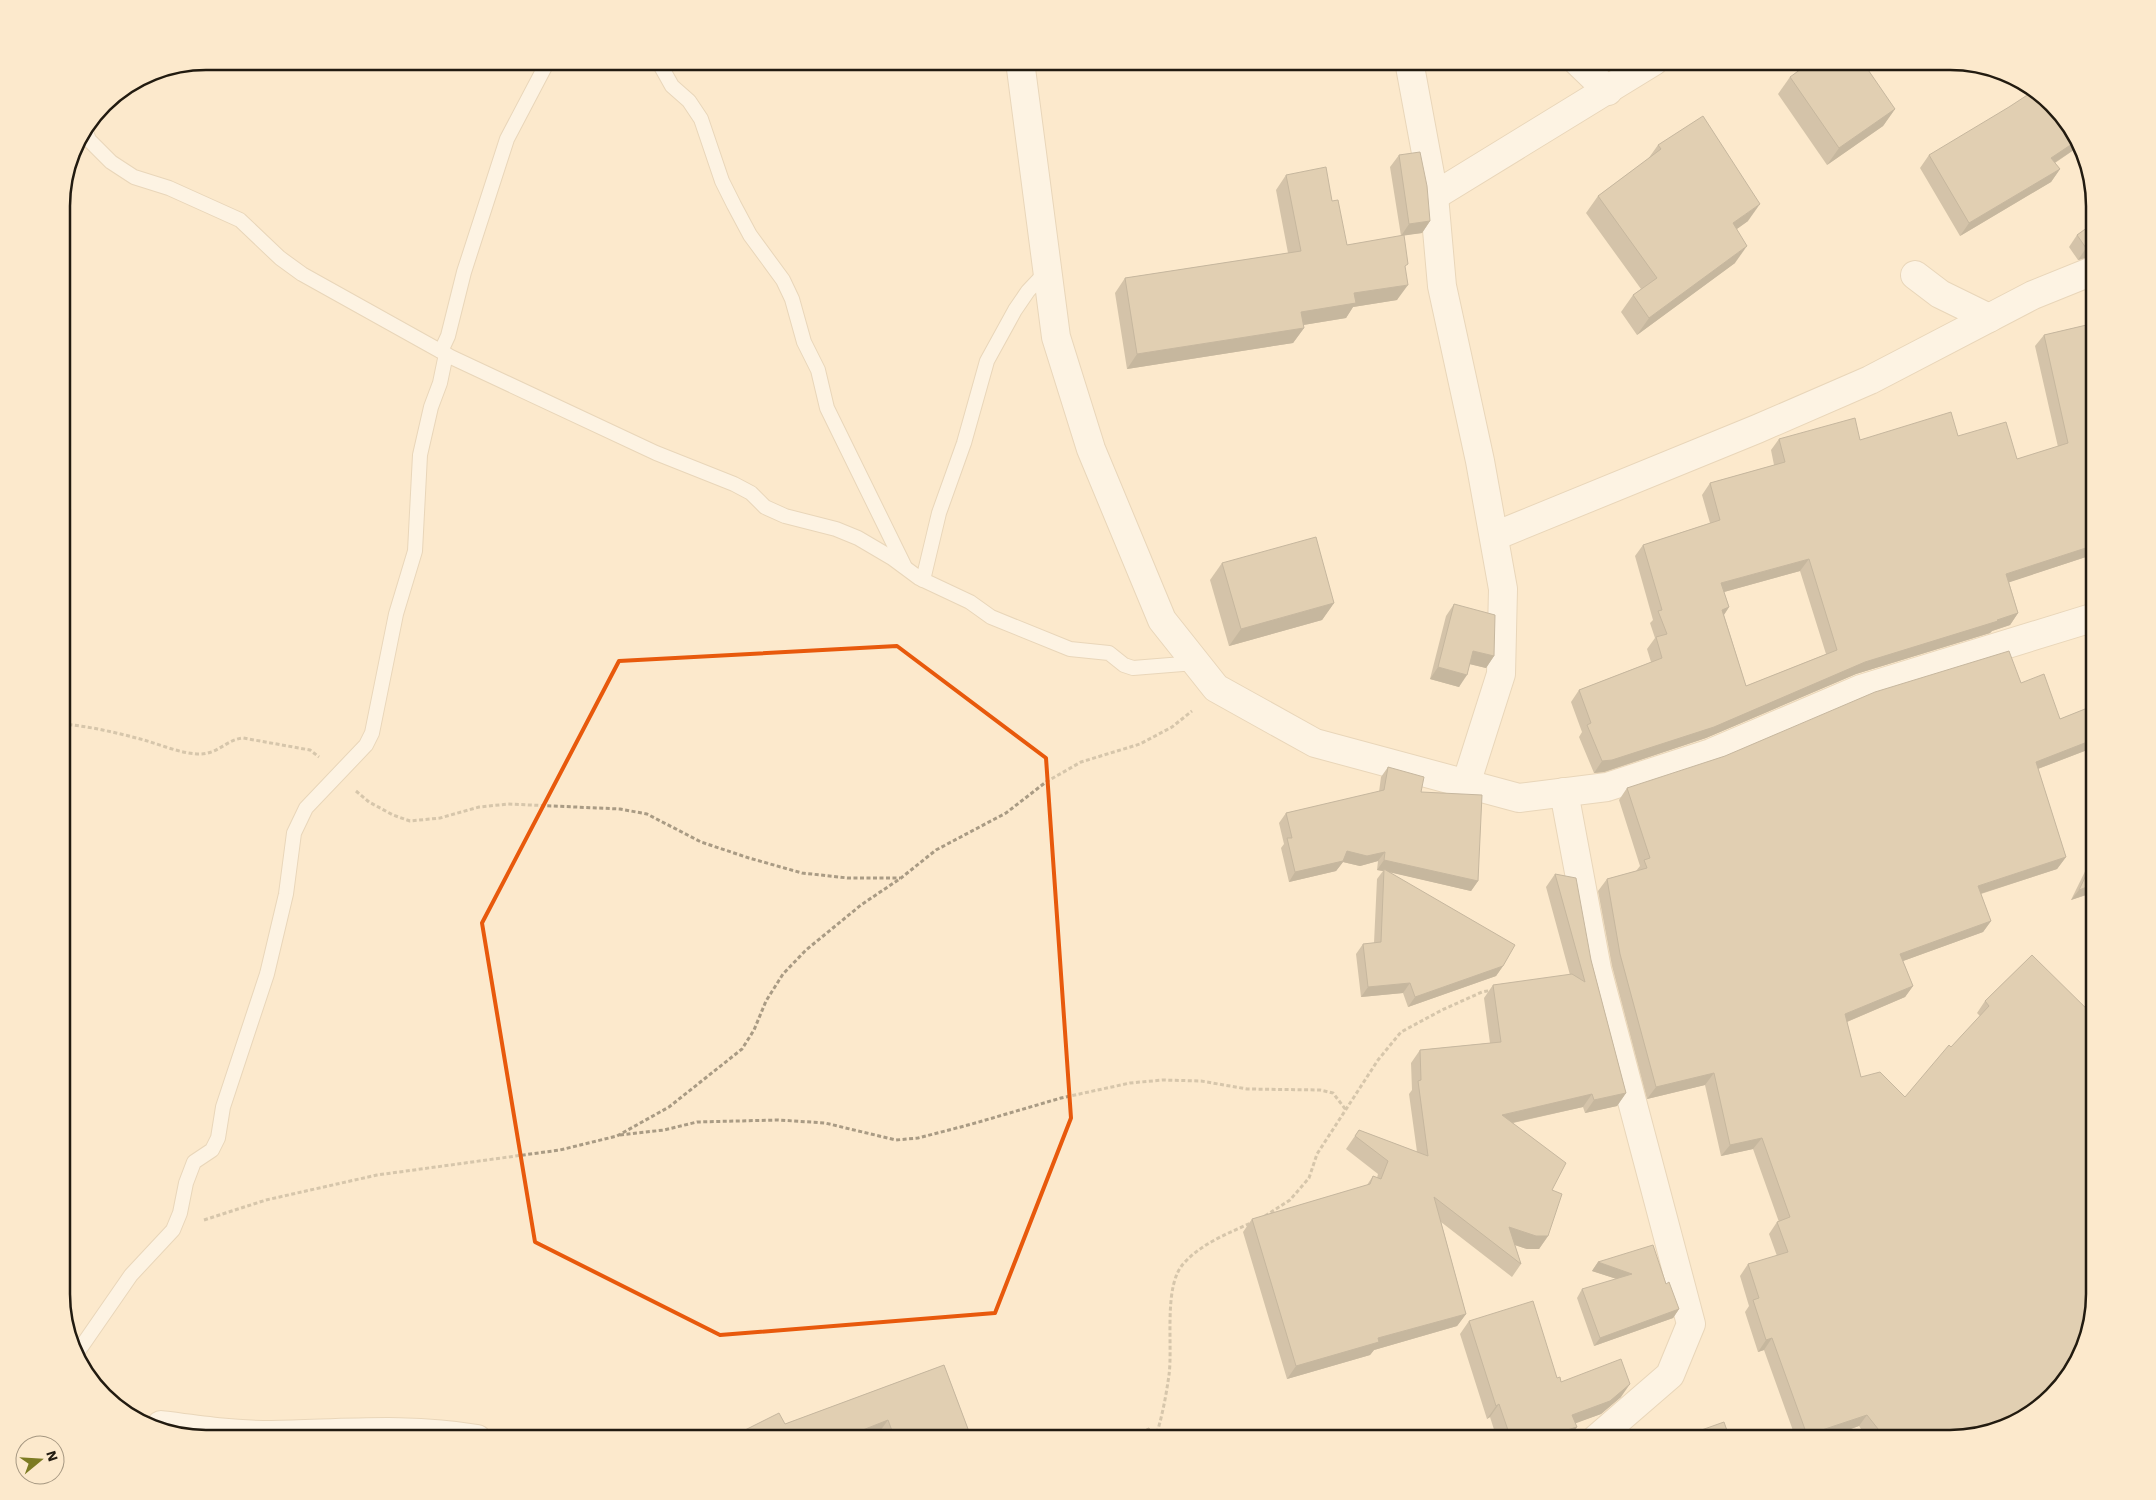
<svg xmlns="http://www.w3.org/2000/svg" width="2156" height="1500" font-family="'Work Sans',sans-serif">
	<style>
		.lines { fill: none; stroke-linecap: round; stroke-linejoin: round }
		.lane-casing { stroke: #d3bfa3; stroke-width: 16 }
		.street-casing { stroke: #d3bfa3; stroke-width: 30 }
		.path { stroke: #a99b84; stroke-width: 3; stroke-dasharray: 4 2.5; stroke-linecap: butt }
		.lane { stroke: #fff; stroke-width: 14 }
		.street { stroke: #fff; stroke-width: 28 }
		.wall { fill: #a5967e; fill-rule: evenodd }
		.shaded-wall { fill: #867a67 }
		.building { fill: #c0af93; stroke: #867a67; fill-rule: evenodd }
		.marked { fill: none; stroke: #e8590c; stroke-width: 4; stroke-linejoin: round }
		.rim { fill: none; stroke: #221b10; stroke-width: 2.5 }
	</style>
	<rect width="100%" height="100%" fill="#fce9cc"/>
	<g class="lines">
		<g class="lane-casing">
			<g id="lane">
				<polyline points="658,61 672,86 689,101 701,119 722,181 734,205 750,235 783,280 792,299 804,342 818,370 827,408 904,565"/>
				<polyline points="85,129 89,140 111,162 134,177 169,188 240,220 280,258 302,274 451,357 656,453 734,484 751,493 765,507 785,516 836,529 858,538 892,558 919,578 970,602 991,617 1070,649 1109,653 1124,665 1133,668 1195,663"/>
				<polyline points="441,351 448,336 464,272 507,139 548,61"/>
				<polyline points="923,580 939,513 964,443 987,361 1015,310 1028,291 1047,271"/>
				<polyline points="77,1353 131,1275 173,1230 180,1213 186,1183 194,1162 212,1150 218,1138 223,1107 267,974 286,894 294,833 306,808 366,745 372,733 396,614 415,551 420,455 431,407 440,383 446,354"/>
			</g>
		</g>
		<g class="street-casing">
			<g id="street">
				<polyline points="1020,61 1056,337 1091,449 1162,620 1216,688 1315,743 1519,798 1607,787 1711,753 1861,689 2095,617"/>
				<polyline points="1409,61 1434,196 1442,286 1480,461 1503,589 1501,674 1466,784"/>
				<polyline points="1577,61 1608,91"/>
				<polyline points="1434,196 1654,61"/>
				<polyline points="1915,275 1940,294 1989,318"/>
				<polyline points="1495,536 1757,429 1870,380 2033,295 2095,270"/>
				<polyline points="1564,792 1597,969 1691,1324 1670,1375 1596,1439"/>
				<path d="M161,1425c37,5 72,10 110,10 69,-1 138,-8 206,4"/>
			</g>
		</g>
		<g class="path">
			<path d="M62,724c27,2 56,9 82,16 17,5 36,13 53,14 21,1 28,-14 46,-16l67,12 9,7"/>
			<polyline points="356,791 369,802 393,815 410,821 440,818 479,807 508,804 620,809 647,814 701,842 749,858 802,873 848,878 900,878"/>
			<polyline points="620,1135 664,1130 697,1122 778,1120 825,1123 896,1140 918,1138 972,1124 1061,1098 1130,1083 1163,1080 1201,1081 1247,1089 1320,1090 1333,1093 1346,1110"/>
			<polyline points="1265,1216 1290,1200 1309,1178 1317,1154 1378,1060 1401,1032 1442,1010 1482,992 1493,990"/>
			<polyline points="204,1220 266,1200 377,1175 560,1150 617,1136 669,1107 742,1049 754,1030 766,1001 783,974 806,950 861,905 901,878 936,850 1006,813 1046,782 1081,762 1140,744 1172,727 1192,711"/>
			<path d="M1155,1439c7,-21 11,-43 14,-64 4,-31 -6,-90 15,-112 18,-20 45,-30 69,-41"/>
		</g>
		<use href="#lane" class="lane"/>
		<use href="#street" class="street"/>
	</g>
	<g class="wall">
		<polygon points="1790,77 1895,109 1883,126 1827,165 1778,94"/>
		<polygon points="1658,145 1748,221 1737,229 1735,263 1637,335 1621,312 1633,295 1641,289 1586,213 1598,196 1648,159"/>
		<polygon points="2081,145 2055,163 2060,169 2051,182 1960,236 1920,168 1929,155"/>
		<polygon points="1399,155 1430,221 1422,233 1404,235 1405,269 1397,300 1353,307 1346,318 1303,325 1304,328 1293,343 1127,369 1115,293 1125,278 1288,253 1276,190 1286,175 1332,201 1347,245 1401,236 1390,167"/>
		<polygon points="2095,222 2095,255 2078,260 2069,247 2077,235"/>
		<path d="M2095,323v237h-1l-2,-5 -83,27 9,31 -8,12 -18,6 -2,2 -134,41 -150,64 -102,34 -10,1 -15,-36 3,-5 -11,-30 8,-12 72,-28 -4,-13 8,-11 -5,-15 3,-3 -18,-64 8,-11 67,-22 -8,-28 8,-12 64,-18 -3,-15 8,-11 81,1 98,-4 59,23 41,-12 -23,-101 9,-11zM1800,571l26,83 -80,32 -22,-71 5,-8 -5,-15z"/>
		<polygon points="1222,563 1334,603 1322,620 1229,646 1210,580"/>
		<polygon points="1454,604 1494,656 1486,668 1470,664 1459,687 1430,679 1446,616"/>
		<polygon points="2021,683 2060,719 2095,705 2095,747 2038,769 2066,857 2057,869 1981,894 1991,921 1983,932 1903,961 1913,986 1905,997 1847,1022 1861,1077 1905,1097 1980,1016 1977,1013 1985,1001 2032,955 1950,1439 1868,1439 1859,1426 1822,1439 1796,1439 1764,1350 1758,1352 1745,1312 1749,1306 1740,1276 1748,1264 1777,1256 1769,1234 1777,1222 1779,1222 1753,1149 1721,1156 1705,1085 1647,1099 1612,966 1598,891 1607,879 1636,871 1640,866 1619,800 1627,788"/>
		<polygon points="1388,767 1421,792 1478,881 1471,891 1390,872 1503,966 1496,976 1408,1007 1403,993 1361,997 1356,954 1363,944 1374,943 1377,879 1383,871 1377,870 1378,861 1360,866 1343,862 1336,871 1289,882 1281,848 1284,844 1279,823 1286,813 1379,792 1381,777"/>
		<polygon points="2095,851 2095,892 2071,900"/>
		<polygon points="1555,874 1591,960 1626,1093 1617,1106 1585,1113 1583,1107 1513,1123 1552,1190 1548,1236 1539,1249 1527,1249 1515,1245 1521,1264 1512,1277 1441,1222 1466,1314 1457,1326 1374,1350 1370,1355 1287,1379 1243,1232 1252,1219 1367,1185 1373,1176 1377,1178 1378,1174 1346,1149 1359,1130 1417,1152 1409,1094 1412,1090 1411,1063 1420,1050 1490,1043 1484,998 1493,985 1570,975 1546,887"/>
		<polygon points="2095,894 2095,903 2090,901"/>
		<polygon points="1598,1262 1666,1284 1679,1309 1673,1318 1594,1346 1577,1298 1582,1289 1617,1279 1592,1271"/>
		<polygon points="1469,1321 1561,1382 1621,1397 1601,1414 1575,1423 1577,1427 1568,1439 1497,1439 1490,1417 1487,1419 1460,1334"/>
		<polygon points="944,1365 971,1437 970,1439 880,1439 878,1434 866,1439 727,1439 785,1424"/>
	</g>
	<g class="shaded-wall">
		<polygon points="1895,109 1883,126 1827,165 1839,148"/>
		<polygon points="2078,140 2080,142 2081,145 2042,171 2051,158"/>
		<polygon points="2060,169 2051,182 1960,236 1969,223"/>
		<polygon points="1760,204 1748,221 1721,240 1733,223"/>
		<polygon points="1430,221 1422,233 1401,236 1409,224"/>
		<polygon points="1747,246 1735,263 1637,335 1649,318"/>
		<polygon points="2095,246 2095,255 2078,260 2086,248"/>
		<polygon points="1408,285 1397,300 1353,307 1346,318 1291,327 1301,312 1354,293"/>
		<polygon points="1304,328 1293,343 1127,369 1137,354"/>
		<polygon points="2095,545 2095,551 2092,555 1998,586 2006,574"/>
		<polygon points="1809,559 1800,571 1713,595 1721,583"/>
		<polygon points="1334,603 1322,620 1229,646 1241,629"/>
		<polygon points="1729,607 1721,619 1722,610"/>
		<polygon points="2018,613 2010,625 1992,631 1990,633 1856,674 1706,738 1604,772 1594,773 1602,761 1865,662"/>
		<polygon points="1473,651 1494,656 1486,668 1465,663"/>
		<polygon points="1438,667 1467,675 1459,687 1430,679"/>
		<polygon points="2095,739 2095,747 2027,773 2036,762"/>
		<polygon points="1347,851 1385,852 1378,861 1360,866 1343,862 1336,871 1289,882 1295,872"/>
		<polygon points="2066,857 2057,869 1970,897 1978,886"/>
		<polygon points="1384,860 1478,881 1471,891 1384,871 1384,869 1383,871 1377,870"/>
		<polygon points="2095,884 2095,892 2071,900 2079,890"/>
		<polygon points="1991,921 1983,932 1892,965 1900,954"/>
		<polygon points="1503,966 1496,976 1408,1007 1415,997"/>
		<polygon points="1410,983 1403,993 1361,997 1368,987"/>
		<polygon points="1913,986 1905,997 1837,1026 1845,1014"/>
		<polygon points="1714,1073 1705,1085 1647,1099 1656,1087"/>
		<polygon points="1626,1093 1617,1106 1585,1113 1594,1100"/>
		<polygon points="1592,1094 1583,1107 1493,1127 1502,1115"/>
		<polygon points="1762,1138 1753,1149 1721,1156 1730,1145"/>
		<polygon points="1509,1227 1548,1236 1539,1249 1527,1249 1500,1240"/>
		<polygon points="1598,1262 1632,1274 1626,1282 1592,1271"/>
		<polygon points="1679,1309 1673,1318 1594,1346 1600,1338"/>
		<polygon points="1466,1314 1457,1326 1374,1350 1370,1355 1287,1379 1296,1366 1378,1338"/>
		<polygon points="1772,1338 1764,1350 1758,1352 1766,1340"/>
		<polygon points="1630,1384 1621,1397 1601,1414 1563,1428 1572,1415"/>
		<polygon points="1499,1404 1490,1417 1487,1419 1496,1406"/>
		<polygon points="1867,1415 1859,1426 1822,1439 1804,1439 1807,1435"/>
		<polygon points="888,1420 878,1434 866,1439 840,1439"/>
		<polygon points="1577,1427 1568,1439 1558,1439 1564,1431"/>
	</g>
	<g class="building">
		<polygon points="1812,61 1862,61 1895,109 1839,148 1790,77"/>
		<polygon points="2035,90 2078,140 2051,158 2060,169 1969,223 1929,155 2009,107"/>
		<polygon points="1703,116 1760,204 1733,223 1747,246 1649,318 1633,295 1657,278 1598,196 1661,149 1658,145"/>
		<polygon points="1420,152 1427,186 1430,221 1409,224 1399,155"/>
		<polygon points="1326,167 1332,201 1338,200 1347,245 1404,235 1408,264 1405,266 1408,285 1354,293 1356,303 1301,312 1304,328 1137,354 1125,278 1301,251 1286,175"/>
		<polygon points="2095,222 2095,246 2086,248 2077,235"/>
		<path d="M2095,323v222l-89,29 12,39 -21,7 1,1 -133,41 -151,65 -102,33 -10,1 -15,-36 4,-2 -12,-33 83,-32 -6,-21 11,-3 -9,-23 4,-1 -19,-65 77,-25 -10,-37 75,-21 -6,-23 76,-21 5,22 91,-28 7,24 48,-14 11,37 51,-16 -24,-108zM1809,559l28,91 -91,36 -24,-76 7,-3 -8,-24z"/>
		<polygon points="1316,537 1334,603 1241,629 1222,563"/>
		<polygon points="1454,604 1495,615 1494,656 1473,651 1467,675 1438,667"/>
		<polygon points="2009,651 2021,683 2044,674 2060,719 2095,705 2095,739 2036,762 2066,857 1978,886 1991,921 1900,954 1913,986 1845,1014 1861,1077 1880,1072 1905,1097 1949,1045 1951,1047 1989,1006 1985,1001 2032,955 2095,1017 2095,1294 2070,1375 2014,1424 1950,1439 1886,1439 1867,1415 1807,1435 1772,1338 1766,1340 1753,1300 1759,1298 1748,1264 1788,1252 1777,1222 1790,1217 1762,1138 1730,1145 1714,1073 1656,1087 1620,954 1607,879 1647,868 1644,860 1650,858 1627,788 1725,756 1875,692"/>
		<polygon points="1388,767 1424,777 1421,792 1482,795 1478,881 1384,860 1385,852 1367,856 1347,851 1343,861 1295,872 1287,838 1292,838 1286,813 1384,790"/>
		<polygon points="2095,856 2095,884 2079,890"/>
		<polygon points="1384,869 1515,945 1503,966 1415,997 1410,983 1368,987 1363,944 1381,942"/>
		<polygon points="1555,874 1576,878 1591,960 1626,1093 1594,1100 1592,1094 1502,1115 1566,1163 1552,1190 1562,1194 1548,1236 1536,1236 1509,1227 1521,1264 1434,1197 1466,1314 1378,1338 1379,1342 1296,1366 1252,1219 1370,1184 1373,1176 1381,1179 1388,1161 1355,1136 1359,1130 1428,1156 1418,1081 1421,1080 1420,1050 1501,1042 1493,985 1572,974 1585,982"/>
		<polygon points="1653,1245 1666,1284 1669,1282 1679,1309 1600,1338 1582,1289 1632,1274 1598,1262"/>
		<polygon points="1533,1301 1557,1378 1560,1377 1561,1382 1621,1359 1630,1384 1610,1401 1572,1415 1577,1427 1564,1431 1566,1439 1511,1439 1499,1404 1496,1406 1469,1321"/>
		<polygon points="944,1365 971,1437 967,1439 895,1439 888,1420 840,1439 727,1439 779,1413 785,1424"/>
		<polygon points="1724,1422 1730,1439 1676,1439"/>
		<polygon points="1149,1428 1154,1439 1123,1439"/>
		<polygon points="1812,1433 1814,1439 1796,1439"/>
	</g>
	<path d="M0 0H2156V1500H0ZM897,646l149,112 25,360 -76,195 -275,22 -185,-93 -53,-319 137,-262z" fill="#fce9cc" fill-opacity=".55" fill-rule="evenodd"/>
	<path class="marked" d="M897,646l149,112 25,360 -76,195 -275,22 -185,-93 -53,-319 137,-262z"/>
	<path d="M0 0H2156V1500H0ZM206 70H1950A136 136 0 0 1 2086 206V1294A136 136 0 0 1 1950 1430H206A136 136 0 0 1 70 1294V206A136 136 0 0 1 206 70Z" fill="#fce9cc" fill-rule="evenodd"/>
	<path class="rim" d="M206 70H1950A136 136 0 0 1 2086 206V1294A136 136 0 0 1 1950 1430H206A136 136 0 0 1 70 1294V206A136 136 0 0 1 206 70Z"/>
	<g transform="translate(40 1460) rotate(72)"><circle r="24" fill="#fce9cc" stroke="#a59781"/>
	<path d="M0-4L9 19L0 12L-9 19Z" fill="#7c7b23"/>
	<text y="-8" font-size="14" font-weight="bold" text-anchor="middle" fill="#221b10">N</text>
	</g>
</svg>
